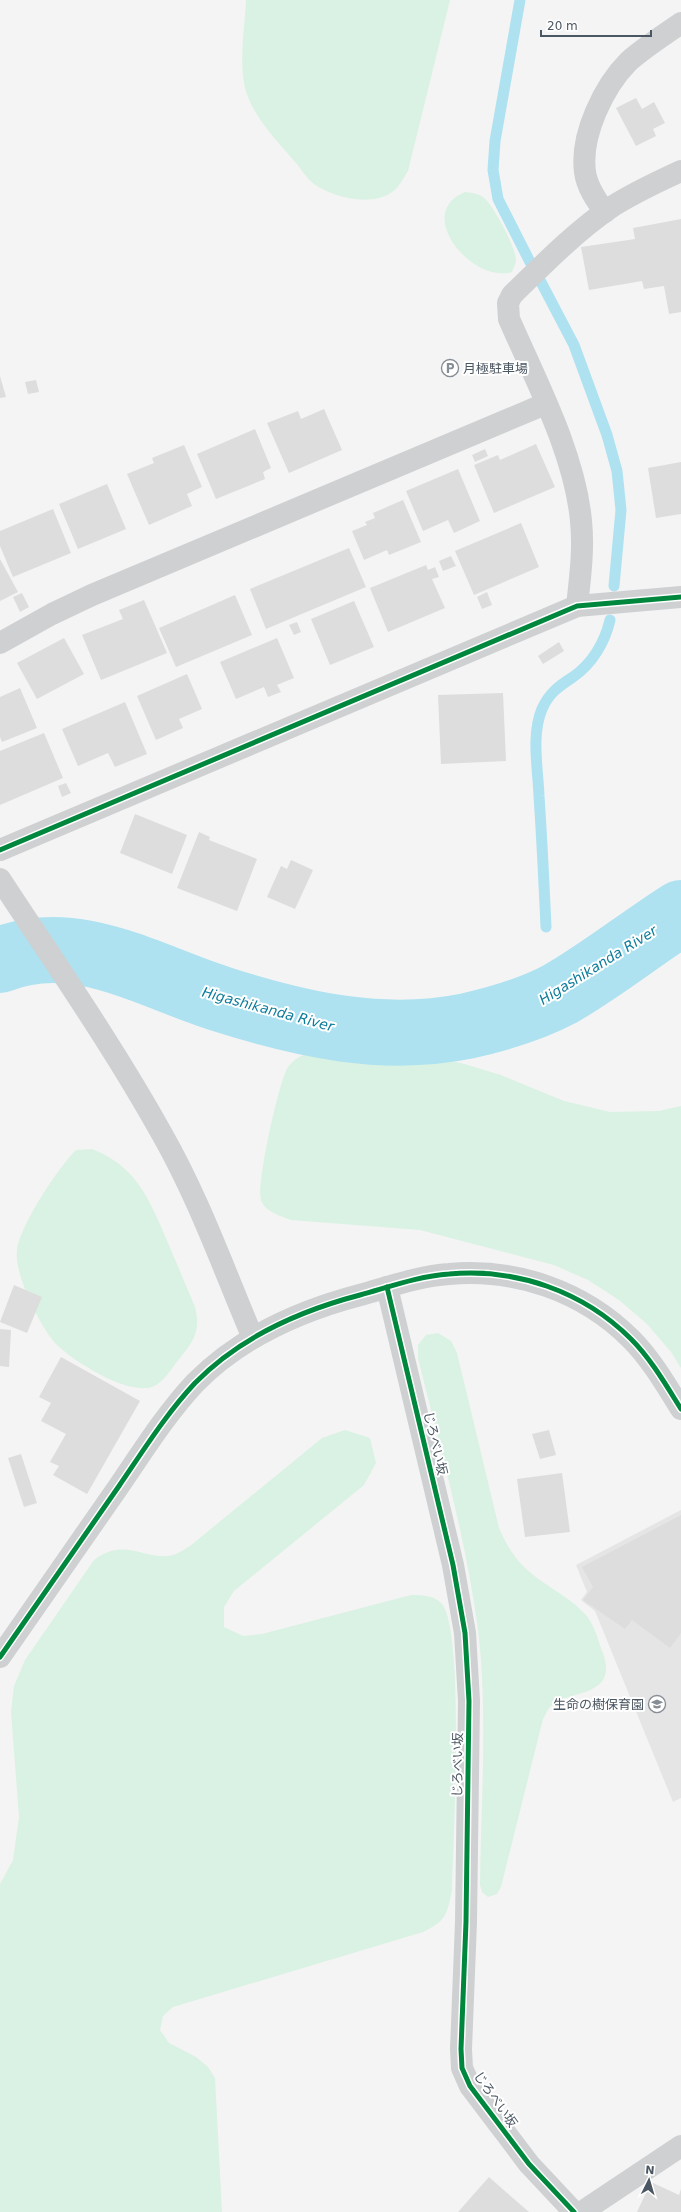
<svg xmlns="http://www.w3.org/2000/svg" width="681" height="2212" font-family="'DejaVu Sans','Noto Sans JP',sans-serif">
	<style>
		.education { fill: #e6e5e6 }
		.green { fill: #d9f2e3 }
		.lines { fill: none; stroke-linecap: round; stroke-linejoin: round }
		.stream { stroke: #aee2f0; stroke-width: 11 }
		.river { stroke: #aee2f0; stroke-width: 66 }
		.building { fill: #ddddde }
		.minor { stroke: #ced0d2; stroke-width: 22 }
		.tertiary { stroke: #ced0d2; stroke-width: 22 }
		.cycleway-casing { stroke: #fff; stroke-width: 8 }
		.cycleway { stroke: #00873e; stroke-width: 5 }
		.labels { text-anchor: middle; stroke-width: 4; stroke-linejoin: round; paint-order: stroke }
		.poi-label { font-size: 13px; fill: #4a5661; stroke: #fff; text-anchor: start }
		.street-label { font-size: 13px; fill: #4a5661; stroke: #fff }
		.water-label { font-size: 14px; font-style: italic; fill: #0c7c9b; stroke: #fff }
	</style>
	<rect width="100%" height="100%" fill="#f4f4f4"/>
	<polygon class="education" points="681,1510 681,1798 673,1802 595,1611 581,1600 587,1592 576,1565"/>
	<g class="green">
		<path d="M246,0h204l-42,171c-5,8 -10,18 -19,23 -21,12 -57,3 -75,-10 -7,-5 -12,-14 -18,-21 -17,-20 -38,-41 -48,-66 -11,-27 -3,-69 -2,-97z"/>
		<path d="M465,192c7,1 12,1 18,5 10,7 33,51 33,63 0,4 -3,8 -4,12 -40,12 -99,-59 -47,-80z"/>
		<path d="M335,1048l87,8 39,7 40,12 63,26 46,11 49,-1 22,-5v262l-10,-16 -24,-28 -28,-24 -31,-20 -34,-15 -134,-35 -129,-10c-10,-4 -26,-8 -30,-20 -5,-14 18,-120 27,-133 11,-15 31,-17 47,-19z"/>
		<path d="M92,1149c45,17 58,52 76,94 9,21 18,43 27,64 6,24 -1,34 -16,52 -7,9 -16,24 -27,28 -26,8 -79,-26 -97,-44 -15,-17 -41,-69 -38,-92 2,-24 41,-83 59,-101z"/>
		<path d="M438,1333l13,8 6,12 42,175c7,16 14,28 26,40 18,17 42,27 59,45 9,9 13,23 17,35 4,10 8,22 2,32 -12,17 -41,13 -54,28 -2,3 -4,8 -6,11l-42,168 -4,7 -9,3 -6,-5 -2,-7c1,-84 8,-172 -2,-255 -12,-92 -38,-182 -60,-272v-13l8,-10z"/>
		<path d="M345,1430l25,8 6,25 -12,22 -130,106 -10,16v20l19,9 19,-2 149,-39c11,0 23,0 31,9 23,29 11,239 10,286 -5,25 -6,31 -29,42l-250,75 -10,9 -3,14 9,13 27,14 12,10 7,11 7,134h-222v-328l13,-24 6,-43 -8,-105 3,-26 11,-26 69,-100c32,-25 53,4 82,-6 4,-2 9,-5 14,-8l132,-108z"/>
	</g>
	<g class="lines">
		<g class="stream">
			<polyline points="520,0 495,141 493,170 498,199 530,262"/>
			<polyline points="541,282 574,345 607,435 617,471 621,510 614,586"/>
			<path d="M546,927c-2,-44 -4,-87 -7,-131 -1,-27 -8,-61 3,-87 7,-16 17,-23 31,-32 19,-13 32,-35 37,-57"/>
			<polyline points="549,974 550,998"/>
		</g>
		<path class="river" d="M0,960c77,-31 152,18 224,40 79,25 160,43 243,26 31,-7 65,-17 93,-32 42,-24 80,-55 121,-81"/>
	</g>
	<g class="building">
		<polygon points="636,98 642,109 654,102 665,123 653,129 656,136 636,146 616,108"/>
		<polygon points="681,219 681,312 669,314 664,286 644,289 642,281 589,290 581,247 635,239 633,228"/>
		<polygon points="0,376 6,397 0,398"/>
		<polygon points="36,380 39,392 28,394 25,382"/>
		<polygon points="324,409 342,450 289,473 267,423 298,411 301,419"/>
		<polygon points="255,429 271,468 263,472 265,479 216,499 197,454"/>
		<polygon points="536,444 555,487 494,513 474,465 498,455 500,460"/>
		<polygon points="184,445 202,487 187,494 192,506 149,525 127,474 154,463 152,458"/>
		<polygon points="485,449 488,456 475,462 472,455"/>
		<polygon points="681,462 681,514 656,518 648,468"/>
		<polygon points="458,469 480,521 454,533 448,520 423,531 406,491"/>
		<polygon points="107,484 126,529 78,549 59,504"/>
		<polygon points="403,500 421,542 389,555 387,550 364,560 352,531 367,525 365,522 375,518 373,513"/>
		<polygon points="53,509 71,553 13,577 0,546 0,531"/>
		<polygon points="521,523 539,567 474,595 455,551"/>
		<polygon points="349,548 366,587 266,629 250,589"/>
		<polygon points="451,556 456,566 443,571 439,561"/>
		<polygon points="0,559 18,592 0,601"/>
		<polygon points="426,565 428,570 435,567 439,577 432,579 445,608 388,632 370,588"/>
		<polygon points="487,592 492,605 482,609 477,597"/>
		<polygon points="22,593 29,607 20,612 13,597"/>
		<polygon points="235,595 252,635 176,667 159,628"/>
		<polygon points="144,600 167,653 101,680 82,635 123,619 119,610"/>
		<polygon points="354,601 374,647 330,665 311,619"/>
		<polygon points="297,622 301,632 294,635 289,625"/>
		<polygon points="64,638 84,674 37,699 17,663"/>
		<polygon points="277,638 294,678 277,685 281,692 268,697 264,687 236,699 220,662"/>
		<polygon points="559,642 564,651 543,664 538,656"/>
		<polygon points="187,674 202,709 179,719 183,728 156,740 137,696"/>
		<polygon points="20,688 37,728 2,742 0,737 0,697"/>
		<polygon points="503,693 506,761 441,764 438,695"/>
		<polygon points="125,702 147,754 115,767 108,753 78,766 62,729"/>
		<polygon points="44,733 63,778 0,805 0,751"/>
		<polygon points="66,783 71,793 62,797 58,786"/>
		<polygon points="135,814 187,835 172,874 120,853"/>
		<polygon points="199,832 210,837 209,840 257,859 237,911 177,888"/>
		<polygon points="291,860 313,870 295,909 267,897 281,866 287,869"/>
		<polygon points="14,1285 42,1297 27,1333 0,1322"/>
		<polygon points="0,1329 11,1330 9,1367 0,1366"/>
		<polygon points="61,1357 140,1401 87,1494 53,1475 59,1466 50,1462 66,1434 41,1421 51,1403 39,1397"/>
		<polygon points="549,1430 556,1455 540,1459 532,1434"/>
		<polygon points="21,1454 37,1503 24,1507 8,1458"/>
		<polygon points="562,1473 570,1532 525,1537 517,1479"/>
		<polygon points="681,1515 681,1633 670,1648 632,1620 625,1629 583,1600 593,1587 582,1567"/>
		<polygon points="489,2177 529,2212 458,2212"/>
		<polygon points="651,2182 679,2195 681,2189 681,2212 637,2212"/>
	</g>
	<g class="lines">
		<g class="minor">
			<path d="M605,212c-9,-12 -18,-25 -20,-40 -5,-37 19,-86 44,-111 16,-14 35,-26 52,-38"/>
			<path d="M577,606c3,-28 7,-56 4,-85 -6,-67 -45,-140 -72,-202l-1,-16 4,-8c31,-30 62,-62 98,-87 23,-15 47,-26 71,-37"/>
			<polyline points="0,643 52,614 92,595 545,404"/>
			<polyline points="0,850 577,606 681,597"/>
			<polyline points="387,1287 453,1565 465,1633 469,1701 466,1922 461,2049 462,2068 470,2086 529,2164 574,2212"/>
			<path d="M0,1657c40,-57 79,-114 119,-171 24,-35 47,-72 76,-103 45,-46 104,-72 165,-88 29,-8 59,-19 89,-21 67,-6 134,17 182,65 20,20 35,46 50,70"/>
			<polyline points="582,2212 681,2146"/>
		</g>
		<path class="tertiary" d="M0,879c55,84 113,167 162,255 37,65 62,136 91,204"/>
		<g class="cycleway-casing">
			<g id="cycleway">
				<polyline points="0,850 577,606 681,597"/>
				<polyline points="387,1287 453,1565 465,1633 469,1701 466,1922 461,2049 462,2068 470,2086 529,2164 574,2212"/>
				<path d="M0,1657c40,-57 79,-114 119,-171 24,-35 47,-72 76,-103 45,-46 104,-72 165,-88 29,-8 59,-19 89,-21 67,-6 134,17 182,65 20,20 35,46 50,70"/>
			</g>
		</g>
		<use href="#cycleway" class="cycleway"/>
	</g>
	<defs>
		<g id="parking-ring" transform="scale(0.9)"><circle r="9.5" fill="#fff" stroke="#868d94" stroke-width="1.5"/><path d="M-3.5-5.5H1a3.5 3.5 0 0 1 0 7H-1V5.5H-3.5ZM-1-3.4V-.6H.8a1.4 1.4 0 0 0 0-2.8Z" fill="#868d94"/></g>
		<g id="school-ring" transform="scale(0.9)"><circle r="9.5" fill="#fff" stroke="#868d94" stroke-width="1.5"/><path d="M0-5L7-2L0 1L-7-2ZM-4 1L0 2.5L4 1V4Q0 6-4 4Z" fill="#868d94"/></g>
	</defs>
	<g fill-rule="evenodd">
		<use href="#parking-ring" x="450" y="368"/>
		<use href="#school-ring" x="657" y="1704"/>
	</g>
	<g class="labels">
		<g class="poi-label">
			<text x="463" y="373">月極駐車場</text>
			<text x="644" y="1709" text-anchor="end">生命の樹保育園</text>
		</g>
		<g class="street-label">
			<text transform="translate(436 1443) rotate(77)" y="5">じろべい坂</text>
			<text transform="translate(457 1765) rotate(-89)" y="5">じろべい坂</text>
			<text transform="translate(496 2099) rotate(55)" y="5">じろべい坂</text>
		</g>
		<g class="water-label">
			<text transform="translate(598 965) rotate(-32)" y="5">Higashikanda River</text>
			<text transform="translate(268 1009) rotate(15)" y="5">Higashikanda River</text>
		</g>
	</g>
	<g transform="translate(649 2180) rotate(5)" stroke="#ffffff" stroke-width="3" paint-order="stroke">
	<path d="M0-3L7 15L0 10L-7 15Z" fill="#4a5661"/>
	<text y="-6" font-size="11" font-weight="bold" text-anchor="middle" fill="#4a5661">N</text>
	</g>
	<path d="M541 30v6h110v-6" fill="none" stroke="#4a5661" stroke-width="2"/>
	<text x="547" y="30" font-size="12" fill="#4a5661" stroke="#ffffff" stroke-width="3" paint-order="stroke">20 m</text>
</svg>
